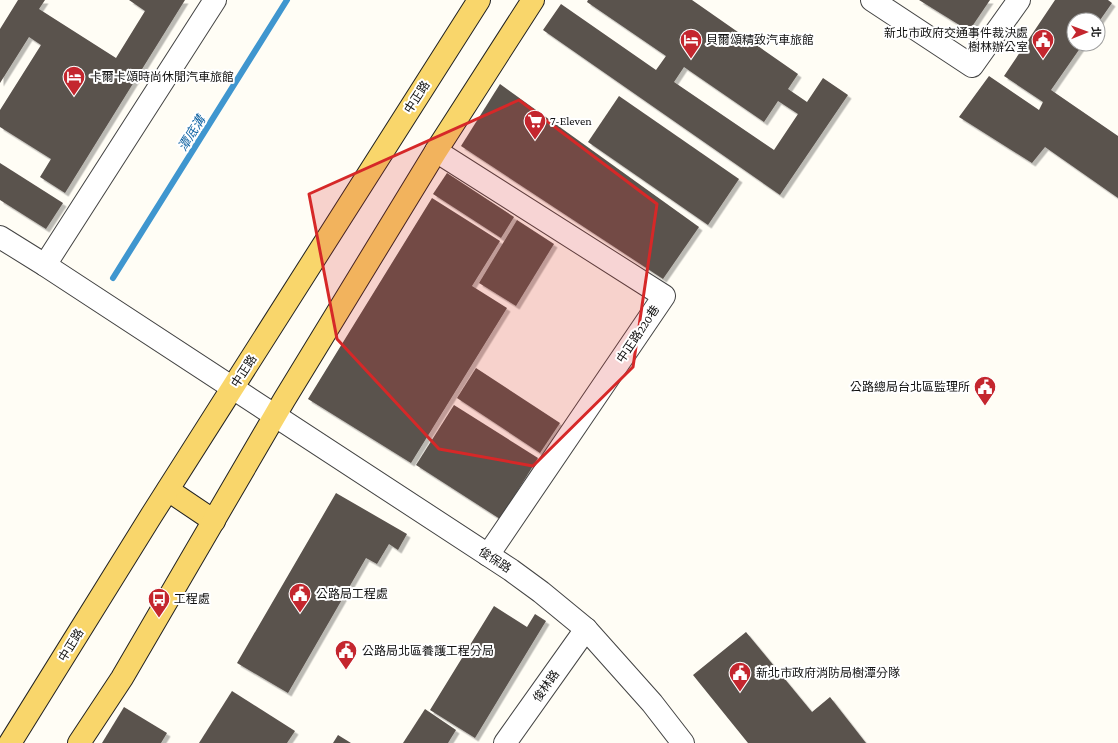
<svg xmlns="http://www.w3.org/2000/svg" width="1118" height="743" font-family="'Crimson Pro','Noto Sans TC',serif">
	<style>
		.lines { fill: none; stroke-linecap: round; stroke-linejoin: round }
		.stream { stroke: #3f96cf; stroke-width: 6 }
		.building { fill: #5a524d; fill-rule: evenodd; filter: url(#shadow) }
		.minor-casing { stroke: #444; stroke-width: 24 }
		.major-casing { stroke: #222; stroke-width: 24 }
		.minor { stroke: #fff; stroke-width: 22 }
		.major { stroke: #f9d66b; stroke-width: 22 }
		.marked { fill: #d62828; fill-opacity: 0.2; stroke: #d62828; stroke-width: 3; stroke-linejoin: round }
		.labels { text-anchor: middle; stroke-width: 4; stroke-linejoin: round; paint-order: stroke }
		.poi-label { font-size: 12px; fill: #111; stroke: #fff; text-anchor: start }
		.street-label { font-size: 12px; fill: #111; stroke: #fff }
		.water-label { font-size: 13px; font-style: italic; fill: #1768a6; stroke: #fff }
	</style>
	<defs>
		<filter id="shadow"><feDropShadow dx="3.5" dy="3.5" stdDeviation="0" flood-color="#0004"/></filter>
	</defs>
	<rect width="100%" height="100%" fill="#fffdf5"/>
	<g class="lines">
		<polyline class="stream" points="113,278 287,0"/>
	</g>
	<g class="building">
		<polygon points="18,0 45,0 39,9 116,58 145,11 129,0 185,0 65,193 40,177 51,159 0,127 0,110 41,45 29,37 0,83 0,29"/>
		<path d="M588,0h104l106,74 -10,15 19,13 16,-24 25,17 -68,100 -237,-165 18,-26 95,66 10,-14 -79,-54zM684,67l80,55 14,-21 20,13 -24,36 -100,-68z"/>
		<polygon points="919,0 990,0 969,31"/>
		<polygon points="1055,0 1108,0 1112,3 1098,23 1098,20 1074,20 1074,44 1083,44 1051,90 1118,136 1118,198 1045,147 1032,163 959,117 989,76 1039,110 1043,102 1004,76"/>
		<polygon points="500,84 699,227 663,279 461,146"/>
		<polygon points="619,96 739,179 708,225 588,142"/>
		<polygon points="0,163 63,203 46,229 0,200"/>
		<polygon points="447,173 514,217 501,238 433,194"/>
		<polygon points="432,198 500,241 472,286 507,308 411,463 308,399"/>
		<polygon points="517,220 554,244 516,306 479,283"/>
		<polygon points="476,368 560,423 540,453 457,398"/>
		<polygon points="454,405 538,458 500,519 416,465"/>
		<polygon points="336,493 407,534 398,550 389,544 377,564 366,558 288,693 237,663"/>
		<polygon points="494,606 527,627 535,614 546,621 475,738 430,710"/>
		<polygon points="746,632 812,712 830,697 866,743 748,743 693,675"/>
		<polygon points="232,691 295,731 287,743 199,743"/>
		<polygon points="124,707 167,733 161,743 102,743"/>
		<polygon points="425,709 456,730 448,743 403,743"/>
		<polygon points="338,735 351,743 333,743"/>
	</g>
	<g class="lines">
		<g class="minor-casing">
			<g id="minor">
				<polyline points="872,0 972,66 1019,0"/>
				<polyline points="436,151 664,296 488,555"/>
				<polyline points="0,237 45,265 511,570 541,592 586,629 652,703 683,743"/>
				<polyline points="45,265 215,0"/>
				<polyline points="505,743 586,629"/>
			</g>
		</g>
		<g class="major-casing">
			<g id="major">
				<polyline points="168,490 214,521"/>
				<polyline points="10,743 151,516 479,0"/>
				<polyline points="79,743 122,678 284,400 436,151 533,0"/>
			</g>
		</g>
		<use href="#minor" class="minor"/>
		<use href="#major" class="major"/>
	</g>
	<path class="marked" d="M519,100l138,104 -24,163 -100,99 -94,-17 -102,-110 -28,-145z"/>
	<defs>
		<g id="hotel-pin" transform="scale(1.15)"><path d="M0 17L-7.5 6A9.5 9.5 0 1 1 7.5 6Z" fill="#c4262e" stroke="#fff"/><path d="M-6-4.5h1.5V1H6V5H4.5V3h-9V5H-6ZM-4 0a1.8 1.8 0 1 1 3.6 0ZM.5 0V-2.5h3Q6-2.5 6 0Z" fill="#fff"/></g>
		<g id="civic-pin" transform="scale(1.15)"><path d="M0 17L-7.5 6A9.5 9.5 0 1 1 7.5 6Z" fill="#c4262e" stroke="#fff"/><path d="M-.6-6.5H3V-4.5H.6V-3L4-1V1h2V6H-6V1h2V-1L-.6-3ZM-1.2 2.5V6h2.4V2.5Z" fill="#fff"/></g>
		<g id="supermarket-pin" transform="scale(1.15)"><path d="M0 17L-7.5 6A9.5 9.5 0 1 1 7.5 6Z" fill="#c4262e" stroke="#fff"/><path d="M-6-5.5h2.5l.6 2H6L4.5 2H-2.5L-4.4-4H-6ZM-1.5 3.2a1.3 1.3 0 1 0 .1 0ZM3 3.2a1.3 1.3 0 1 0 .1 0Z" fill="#fff"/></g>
		<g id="bus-pin" transform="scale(1.15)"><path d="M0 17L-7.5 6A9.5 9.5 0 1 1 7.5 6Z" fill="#c4262e" stroke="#fff"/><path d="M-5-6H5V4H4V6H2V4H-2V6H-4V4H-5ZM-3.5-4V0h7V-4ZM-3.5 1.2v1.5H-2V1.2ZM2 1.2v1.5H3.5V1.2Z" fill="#fff"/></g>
	</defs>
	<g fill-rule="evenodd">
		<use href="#hotel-pin" x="691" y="40"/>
		<use href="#civic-pin" x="1043" y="40"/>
		<use href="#hotel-pin" x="74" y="77"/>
		<use href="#supermarket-pin" x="535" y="121"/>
		<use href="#civic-pin" x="985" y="387"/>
		<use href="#civic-pin" x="300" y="594"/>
		<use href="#bus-pin" x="159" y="599"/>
		<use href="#civic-pin" x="346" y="651"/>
		<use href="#civic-pin" x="740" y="673"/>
	</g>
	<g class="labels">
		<g class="poi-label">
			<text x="1028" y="37" text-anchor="end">新北市政府交通事件裁決處<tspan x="1028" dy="14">樹林辦公室</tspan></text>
			<text x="706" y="44">貝爾頌精致汽車旅館</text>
			<text x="90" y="81">卡爾卡頌時尚休閒汽車旅館</text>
			<text x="550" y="125">7-Eleven</text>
			<text x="970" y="391" text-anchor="end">公路總局台北區監理所</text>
			<text x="316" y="598">公路局工程處</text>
			<text x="174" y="603">工程處</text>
			<text x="362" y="655">公路局北區養護工程分局</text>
			<text x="756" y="677">新北市政府消防局樹潭分隊</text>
		</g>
		<g class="street-label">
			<text transform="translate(417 97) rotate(-57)" y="4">中正路</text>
			<text transform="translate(638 334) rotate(-56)" y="4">中正路220巷</text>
			<text transform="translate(244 371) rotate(-57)" y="4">中正路</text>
			<text transform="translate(495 560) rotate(33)" y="4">俊保路</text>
			<text transform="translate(71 645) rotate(-58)" y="4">中正路</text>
			<text transform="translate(546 686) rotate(-55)" y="4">俊林路</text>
		</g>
		<g class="water-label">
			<text transform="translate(191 133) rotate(-58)" y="5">潭底溝</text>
		</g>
	</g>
	<g transform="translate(1086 32) rotate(89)"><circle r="19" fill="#ffffff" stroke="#a0a0a0"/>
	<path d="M0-3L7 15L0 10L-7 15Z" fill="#c4262e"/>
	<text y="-6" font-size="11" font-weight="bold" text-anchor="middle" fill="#111111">北</text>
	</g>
</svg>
